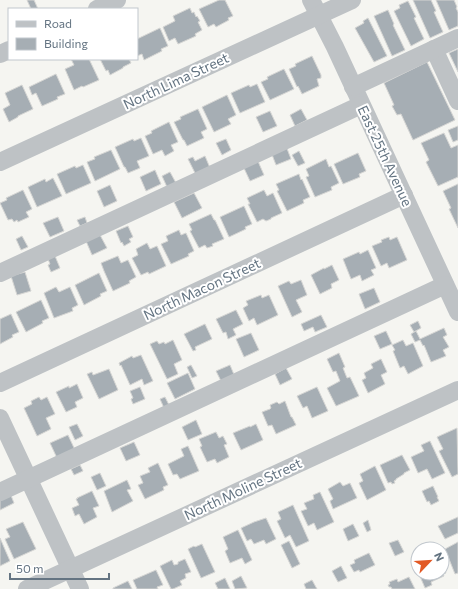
<svg xmlns="http://www.w3.org/2000/svg" width="458" height="589" font-family="Commissioner,sans-serif">
	<style>
		.building { fill: #a6aeb4; stroke: #d6d6d4 }
		.lines { fill: none; stroke-linecap: round; stroke-linejoin: round }
		.minor { stroke: #bec2c5; stroke-width: 18 }
		.labels { text-anchor: middle; stroke-width: 4; stroke-linejoin: round; paint-order: stroke }
		.street-label { font-size: 14px; fill: #647482; stroke: #fff }
	</style>
	<rect width="100%" height="100%" fill="#f5f5f1"/>
	<g class="building">
		<polygon points="27,0 34,0 38,9 31,9"/>
		<polygon points="219,0 225,0 233,16 228,18 229,20 216,27 214,24 208,27 199,9"/>
		<polygon points="413,0 431,0 436,11 434,12 443,32 430,38"/>
		<polygon points="436,0 454,0 457,7 456,8 458,12 458,26 449,30"/>
		<polygon points="408,1 416,17 414,18 424,39 411,46 394,11 400,8 399,5"/>
		<polygon points="190,8 192,13 194,12 196,17 197,16 200,21 198,22 202,30 195,34 196,36 178,44 175,38 169,41 163,27 175,21 173,16"/>
		<polygon points="388,10 394,24 393,25 405,50 392,56 374,16"/>
		<polygon points="368,18 387,56 374,62 355,28 364,23 363,21"/>
		<polygon points="160,28 168,46 161,49 162,51 144,60 142,54 137,56 137,39"/>
		<polygon points="458,49 458,72 449,53"/>
		<polygon points="312,56 321,75 321,78 317,79 319,86 302,94 298,86 297,87 289,69 296,66 295,64"/>
		<polygon points="71,59 89,59 99,80 83,87 82,86 74,90 65,69 74,65"/>
		<polygon points="100,59 129,59 131,63 123,67 123,68 110,75 108,70 106,71"/>
		<polygon points="427,62 455,120 413,140 401,114 397,115 392,106 394,105 384,83"/>
		<polygon points="284,69 294,89 270,100 261,82 268,79 267,77"/>
		<polygon points="56,74 65,94 57,97 58,99 42,106 36,93 32,95 29,87"/>
		<polygon points="257,84 265,102 240,113 231,93 249,85 250,87"/>
		<polygon points="22,85 33,109 18,116 18,117 9,122 3,109 10,105 5,93"/>
		<polygon points="227,95 236,115 228,119 231,124 214,132 202,107"/>
		<polygon points="198,109 207,129 201,132 204,138 187,146 184,140 183,140 174,122 181,119 180,117"/>
		<polygon points="301,109 307,120 295,126 290,115"/>
		<polygon points="270,111 277,126 263,132 256,117"/>
		<polygon points="169,122 178,142 171,145 174,151 165,156 162,150 153,154 145,136 152,133 151,131"/>
		<polygon points="458,126 458,140 453,142 448,130"/>
		<polygon points="444,133 451,148 458,145 458,177 438,186 426,162 429,160 421,143"/>
		<polygon points="141,138 149,156 137,161 140,168 128,173 125,167 124,167 115,147 133,139 134,141"/>
		<polygon points="226,139 231,150 222,155 216,143"/>
		<polygon points="286,146 291,159 276,165 271,152"/>
		<polygon points="111,150 120,169 95,181 87,162 95,159 94,157"/>
		<polygon points="299,151 305,163 298,166 292,155"/>
		<polygon points="358,153 366,171 359,174 360,177 343,184 334,164"/>
		<polygon points="205,156 210,168 196,175 188,159 193,157 195,161"/>
		<polygon points="257,159 264,175 250,181 243,166"/>
		<polygon points="326,159 329,167 331,166 339,183 331,187 332,190 315,197 306,177 309,176 306,169"/>
		<polygon points="83,165 91,183 66,194 57,174 75,166 76,168"/>
		<polygon points="155,170 161,184 146,191 140,177"/>
		<polygon points="170,172 176,183 167,187 162,176"/>
		<polygon points="299,174 301,180 302,179 310,197 303,200 304,203 287,211 277,191 279,190 276,184"/>
		<polygon points="53,178 62,196 37,207 28,187 45,179 46,182"/>
		<polygon points="458,184 458,228 449,209 451,208 443,191"/>
		<polygon points="110,185 117,201 104,207 97,191"/>
		<polygon points="23,190 32,209 26,212 29,217 18,222 17,220 14,222 12,219 8,220 0,203 7,200 6,198"/>
		<polygon points="264,190 267,196 273,193 282,213 271,218 271,219 266,221 263,219 257,222 248,204 250,204 247,198"/>
		<polygon points="194,193 202,208 182,218 174,202"/>
		<polygon points="244,206 252,224 245,227 246,229 229,237 220,217"/>
		<polygon points="211,214 214,220 215,220 224,239 212,244 213,246 207,248 205,245 199,248 190,231 192,230 189,224"/>
		<polygon points="58,217 64,231 50,237 43,223"/>
		<polygon points="85,217 87,223 80,226 77,220"/>
		<polygon points="128,226 133,237 129,239 131,242 124,246 122,242 121,243 116,231"/>
		<polygon points="179,230 181,235 186,233 194,251 188,254 189,256 171,264 161,244 168,241 166,236"/>
		<polygon points="100,235 107,248 92,255 86,241"/>
		<polygon points="22,236 28,247 21,250 16,239"/>
		<polygon points="389,237 390,240 397,237 407,260 389,268 387,263 381,266 372,246 382,242 381,240"/>
		<polygon points="147,243 150,249 157,246 166,266 149,274 148,272 141,275 132,258 138,255 136,249"/>
		<polygon points="368,250 376,268 371,270 374,275 362,281 360,275 351,279 343,259 359,252 360,254"/>
		<polygon points="55,256 60,268 51,272 48,265 50,264 48,259"/>
		<polygon points="118,256 121,263 128,260 136,277 129,281 130,283 113,291 104,271 101,263"/>
		<polygon points="332,265 339,280 331,284 332,288 320,294 311,275 324,268 324,269"/>
		<polygon points="25,272 31,291 17,295 11,276"/>
		<polygon points="99,273 107,291 100,294 101,296 84,305 75,285"/>
		<polygon points="301,280 307,295 296,300 302,312 292,317 278,286 289,281 291,284"/>
		<polygon points="56,287 59,292 70,287 78,305 72,308 73,311 54,318 44,293"/>
		<polygon points="374,288 380,302 365,309 359,294"/>
		<polygon points="261,295 262,298 269,295 278,315 257,325 254,318 249,321 243,308 248,305 246,301"/>
		<polygon points="41,300 49,318 42,321 43,323 26,332 16,312"/>
		<polygon points="236,310 243,324 233,329 236,335 228,339 226,332 223,333 216,319"/>
		<polygon points="11,314 19,332 12,335 13,337 0,344 0,319"/>
		<polygon points="321,315 327,327 315,332 313,327 304,331 301,324"/>
		<polygon points="418,321 421,328 414,332 410,325"/>
		<polygon points="205,324 212,339 195,347 196,350 193,351 184,334"/>
		<polygon points="444,328 447,335 443,337 449,347 443,350 446,356 431,362 424,345 423,346 420,340 415,342 411,334 416,331 420,339"/>
		<polygon points="386,331 392,344 380,349 374,336"/>
		<polygon points="251,333 259,350 244,357 236,339"/>
		<polygon points="173,340 182,360 174,364 178,374 167,379 150,344 157,341 159,344 164,342 165,344"/>
		<polygon points="403,340 406,346 413,343 423,366 408,374 404,366 400,368 393,351 395,350 392,345"/>
		<polygon points="339,353 345,367 343,368 347,378 350,377 359,396 336,406 327,388 340,381 336,371 333,372 327,359"/>
		<polygon points="141,355 153,381 144,385 142,379 130,385 121,365 120,366 119,363 132,356 133,358"/>
		<polygon points="381,359 387,372 381,375 385,384 368,393 362,380 366,378 364,373 373,368 371,364"/>
		<polygon points="191,365 197,376 192,378 187,367"/>
		<polygon points="230,365 235,377 222,383 216,371"/>
		<polygon points="286,368 292,379 280,385 275,374"/>
		<polygon points="109,369 118,390 99,399 87,374 92,372 93,375"/>
		<polygon points="188,373 195,389 175,399 167,383"/>
		<polygon points="77,384 83,398 75,402 77,407 66,412 56,392 69,386 69,388"/>
		<polygon points="140,387 145,399 133,404 131,399 133,398 130,391"/>
		<polygon points="317,387 328,411 312,418 307,406 303,408 297,396"/>
		<polygon points="39,397 41,400 47,397 55,414 46,418 51,429 37,436 24,408 32,404 31,401"/>
		<polygon points="165,397 169,405 164,408 160,399"/>
		<polygon points="285,401 291,417 292,417 296,425 276,434 272,425 268,426 262,412 270,409 271,408 270,405 277,402 279,404"/>
		<polygon points="196,420 202,434 188,440 182,427"/>
		<polygon points="77,424 83,436 75,440 69,427"/>
		<polygon points="256,424 263,440 241,450 233,433 250,426 250,427"/>
		<polygon points="457,428 458,474 452,477 439,451 443,449 437,437"/>
		<polygon points="216,432 219,438 223,436 227,444 224,445 229,457 217,463 215,459 207,462 200,447 202,446 199,439"/>
		<polygon points="68,435 75,450 57,458 50,443"/>
		<polygon points="430,441 445,473 432,479 427,469 418,473 411,457 424,451 421,445"/>
		<polygon points="134,442 140,455 126,461 120,448"/>
		<polygon points="188,446 199,471 180,479 177,474 173,475 168,464 184,456 181,449"/>
		<polygon points="402,455 410,470 404,473 404,474 396,479 396,480 394,481 395,483 392,484 391,482 388,483 380,465"/>
		<polygon points="158,463 168,485 163,487 164,490 145,499 138,485 143,483 140,476 150,472 148,468"/>
		<polygon points="80,465 83,471 74,475 71,469"/>
		<polygon points="375,466 386,490 367,500 359,483 363,481 360,474"/>
		<polygon points="100,473 106,486 97,490 91,477"/>
		<polygon points="127,480 131,489 127,490 133,501 112,512 104,491"/>
		<polygon points="340,482 343,486 350,483 357,498 333,509 330,501 333,499 328,489"/>
		<polygon points="433,486 438,497 437,497 439,501 431,505 429,501 427,502 422,491"/>
		<polygon points="92,491 99,506 93,508 97,517 84,524 79,514 75,516 72,508 79,505 76,499 78,498 77,498"/>
		<polygon points="320,492 334,522 317,530 314,523 308,526 301,511 307,509 304,503 314,499 313,495"/>
		<polygon points="10,493 14,503 0,510 0,498"/>
		<polygon points="293,505 309,541 296,547 290,535 285,538 277,521 281,519 278,512"/>
		<polygon points="458,517 458,533 445,539 438,526"/>
		<polygon points="266,518 276,539 266,544 264,540 254,544 251,539 247,541 241,528 254,522"/>
		<polygon points="368,520 371,530 367,532 363,523"/>
		<polygon points="23,522 36,549 14,559 5,539 10,537 6,529"/>
		<polygon points="353,524 359,536 348,541 343,529"/>
		<polygon points="238,530 252,560 245,564 242,558 230,563 225,551 228,549 223,537"/>
		<polygon points="0,538 10,561 0,566"/>
		<polygon points="398,540 404,552 395,556 389,543"/>
		<polygon points="289,541 300,564 292,568 281,545"/>
		<polygon points="458,542 458,573 455,574 445,549"/>
		<polygon points="202,544 215,572 201,578 188,549 194,546 195,547"/>
		<polygon points="369,553 375,565 360,572 359,570 354,572 350,565 355,563 354,560"/>
		<polygon points="185,559 191,572 185,574 186,578 180,581 182,585 173,589 171,589 160,566 172,560 174,565 178,564 178,562"/>
		<polygon points="442,564 446,573 443,574 444,576 431,582 432,585 425,588 419,574 420,574 419,573 442,573"/>
		<polygon points="341,566 347,578 338,582 332,571"/>
		<polygon points="156,570 163,585 157,587 158,589 137,589 133,580"/>
		<polygon points="241,576 247,588 235,589 232,581"/>
		<polygon points="409,577 415,589 392,589 391,587 389,587 388,585 390,584 389,582 397,579 398,582"/>
		<polygon points="225,578 230,589 218,589 215,583"/>
		<polygon points="312,580 317,589 306,589 304,584"/>
		<polygon points="128,581 132,589 113,589 113,588"/>
	</g>
	<g class="lines">
		<g class="minor">
			<polyline points="311,0 335,47 458,312"/>
			<polyline points="97,9 117,0"/>
			<polyline points="434,49 458,101"/>
			<polyline points="0,54 9,50"/>
			<polyline points="353,87 458,38"/>
			<polyline points="0,162 352,0"/>
			<polyline points="0,273 361,105"/>
			<polyline points="0,383 404,195"/>
			<polyline points="0,418 80,589"/>
			<polyline points="0,492 445,285"/>
			<polyline points="27,589 458,390"/>
		</g>
	</g>
	<g class="labels">
		<g class="street-label">
			<text transform="translate(176 81) rotate(-25)" y="5">North Lima Street</text>
			<text transform="translate(385 156) rotate(65)" y="5">East 25th Avenue</text>
			<text transform="translate(202 289) rotate(-25)" y="5">North Macon Street</text>
			<text transform="translate(243 489) rotate(-25)" y="5">North Moline Street</text>
		</g>
	</g>
	<rect x="8" y="8" width="130" height="52" fill="#ffffff" stroke="#c1c7cd"/>
	<rect x="16" y="21" width="20" height="6" fill="#bec2c5" stroke="#c1c7cd"/>
	<text x="44" y="28" font-size="12" fill="#647482">Road</text>
	<rect x="16" y="38" width="20" height="12" fill="#a6aeb4" stroke="#c1c7cd"/>
	<text x="44" y="48" font-size="12" fill="#647482">Building</text>
	<g transform="translate(430 561) rotate(65)"><circle r="19" fill="#ffffff" stroke="#c1c7cd"/>
	<path d="M0-3L7 15L0 10L-7 15Z" fill="#e25925"/>
	<text y="-6" font-size="11" font-weight="bold" text-anchor="middle" fill="#647482">N</text>
	</g>
	<path d="M10 573v6h99v-6" fill="none" stroke="#647482" stroke-width="2"/>
	<text x="16" y="573" font-size="12" fill="#647482" stroke="#ffffff" stroke-width="3" paint-order="stroke">50 m</text>
</svg>
